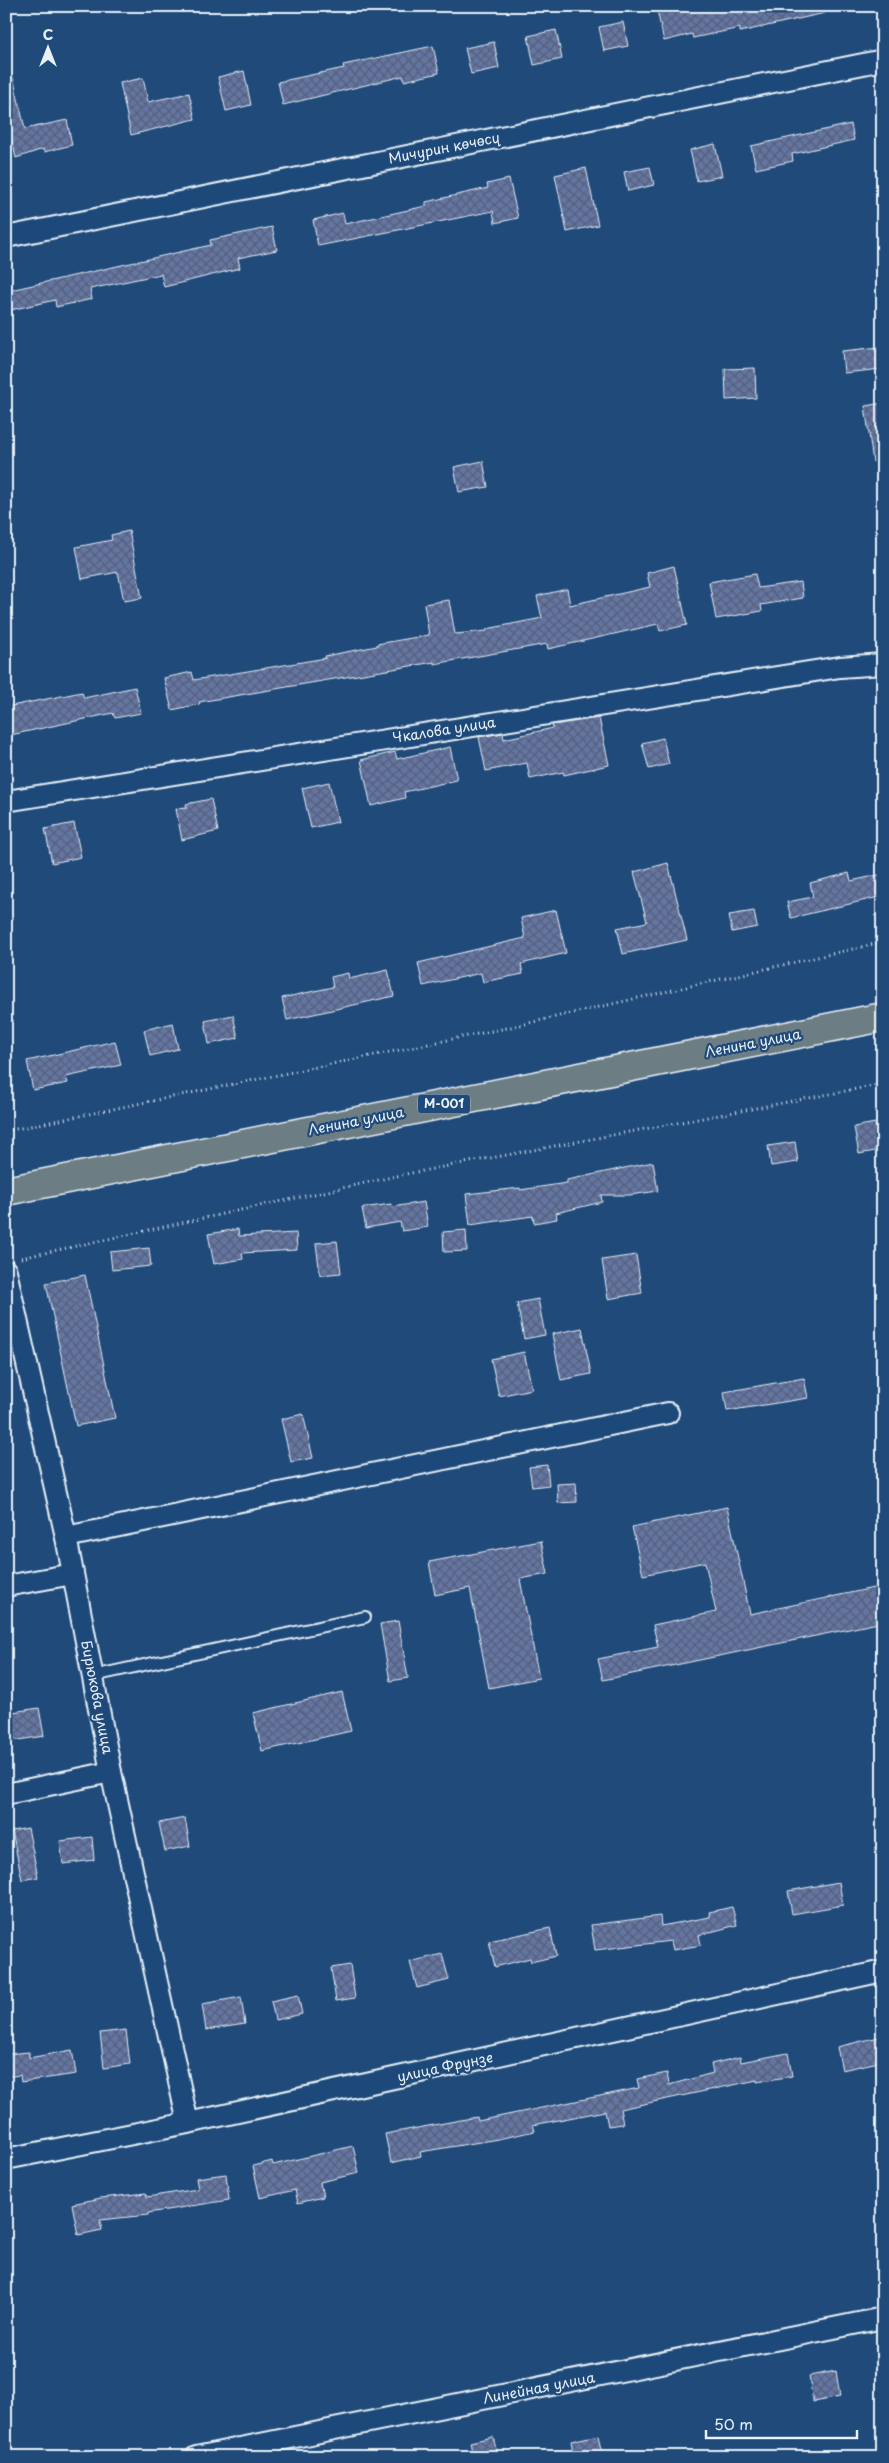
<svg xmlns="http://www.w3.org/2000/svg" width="889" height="2463" font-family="'Playpen Sans',sans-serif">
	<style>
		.building { fill: url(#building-cross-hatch); stroke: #e8f1f8 }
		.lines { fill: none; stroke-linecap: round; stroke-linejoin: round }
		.lane-casing { stroke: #e8f1f8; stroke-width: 14 }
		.street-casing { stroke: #e8f1f8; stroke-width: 24 }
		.primary-casing { stroke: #e8f1f8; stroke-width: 31 }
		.path { stroke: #e8f1f8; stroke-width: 3; stroke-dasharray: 1 4; stroke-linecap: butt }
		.lane { stroke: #1f4a7a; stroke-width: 10 }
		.street { stroke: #1f4a7a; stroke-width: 20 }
		.primary { stroke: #6d7d84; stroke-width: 28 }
		.labels { text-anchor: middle; stroke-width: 4.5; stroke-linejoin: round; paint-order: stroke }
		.shield { fill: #1f4a7a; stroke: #acbfd2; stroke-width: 1 }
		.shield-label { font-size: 12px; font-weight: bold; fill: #e8f1f8 }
		.street-label { font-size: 14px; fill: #e8f1f8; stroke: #1f4a7a }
	</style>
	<defs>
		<pattern id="building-cross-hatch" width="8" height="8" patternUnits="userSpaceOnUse" patternTransform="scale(1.25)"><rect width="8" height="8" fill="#6374a2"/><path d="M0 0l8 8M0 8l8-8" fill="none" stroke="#56607a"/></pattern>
	</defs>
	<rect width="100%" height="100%" fill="#1f4a7a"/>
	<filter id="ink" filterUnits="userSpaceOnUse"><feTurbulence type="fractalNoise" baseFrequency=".02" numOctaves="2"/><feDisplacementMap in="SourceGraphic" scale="10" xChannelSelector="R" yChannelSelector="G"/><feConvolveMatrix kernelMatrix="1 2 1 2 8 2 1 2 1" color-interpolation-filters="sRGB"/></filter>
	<g filter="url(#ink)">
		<g class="building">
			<polygon points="656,6 824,6 825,13 740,32 740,28 693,38 692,34 664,41"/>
			<polygon points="623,22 628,46 604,51 599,27"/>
			<polygon points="556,30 562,59 534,65 528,36"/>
			<polygon points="494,42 499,68 471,74 465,48"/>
			<polygon points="433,46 439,73 404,81 403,76 283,105 278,82 344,68 343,65"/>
			<polygon points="244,71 251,105 226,111 218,77"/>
			<polygon points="13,77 25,129 67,120 72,145 44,152 43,149 16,158 6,116 6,78"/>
			<polygon points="143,78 148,102 189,93 195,119 131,135 120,83"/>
			<polygon points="851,124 854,140 792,154 793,161 756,169 751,146"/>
			<polygon points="715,144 722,176 697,181 690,150"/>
			<polygon points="650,167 654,185 628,191 624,172"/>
			<polygon points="586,168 598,225 567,232 555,175"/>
			<polygon points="509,179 518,218 495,223 493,211 318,246 313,220 343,213 345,224 426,206 426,202 488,188 487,184"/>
			<polygon points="272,227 277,250 238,258 240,268 164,287 161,274 90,289 92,299 56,307 55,300 6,311 6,291 211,245 210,240"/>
			<polygon points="880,347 882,369 844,373 842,351"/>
			<polygon points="755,368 756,398 726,400 725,369"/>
			<polygon points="883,403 883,461 873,462 865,406"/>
			<polygon points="483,461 488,487 459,492 454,467"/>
			<polygon points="129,531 142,598 124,601 118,572 82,579 76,547 112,540 111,535"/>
			<polygon points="674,566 687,625 660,631 658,624 548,649 547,644 434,664 434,662 199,702 200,704 172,710 164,678 192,672 194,680 326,658 325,656 377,646 377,644 429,635 424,604 449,600 455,634 487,631 487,629 542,618 537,596 567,589 570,605 650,587 647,573"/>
			<polygon points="755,574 758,588 801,582 803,598 761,605 762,611 716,619 709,582"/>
			<polygon points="135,687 141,713 115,718 113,713 6,736 6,707 82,692 84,698"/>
			<polygon points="599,718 609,765 564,775 563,772 530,779 527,763 486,771 479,737 503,733 504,739 553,728 552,725"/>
			<polygon points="663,738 669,764 649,769 642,743"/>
			<polygon points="450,747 457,780 404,792 405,798 371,806 361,760 395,752 397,759"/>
			<polygon points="329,782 338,822 311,828 302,788"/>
			<polygon points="211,799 218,831 182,840 176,809 187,808 186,804"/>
			<polygon points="74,823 81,857 52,863 45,829"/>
			<polygon points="668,863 687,940 623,954 617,928 647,922 634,872"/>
			<polygon points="849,873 851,881 883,874 883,896 791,918 787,902 813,897 810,883"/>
			<polygon points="556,910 566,953 521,964 523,974 483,982 481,973 423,986 418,963 525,938 521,918"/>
			<polygon points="754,911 757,927 732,932 729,915"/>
			<polygon points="388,970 394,996 287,1020 282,998 333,987 331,977 348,973 349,979"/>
			<polygon points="233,1015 238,1038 209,1044 205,1021"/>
			<polygon points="173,1023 178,1049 150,1056 144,1030"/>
			<polygon points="115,1041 121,1065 66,1077 68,1083 33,1090 27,1061"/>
			<polygon points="875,1123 880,1150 859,1154 854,1127"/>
			<polygon points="795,1142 798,1162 771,1166 768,1146"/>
			<polygon points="653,1162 658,1191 630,1195 601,1195 602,1202 556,1213 557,1219 534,1223 533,1216 470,1225 466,1194 520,1188 520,1190 567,1183 567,1180"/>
			<polygon points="424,1202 428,1227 402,1231 400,1222 366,1228 362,1208 391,1204 392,1207"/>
			<polygon points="238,1229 239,1236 296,1233 297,1250 242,1253 243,1259 214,1264 208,1234"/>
			<polygon points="466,1230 467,1251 444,1252 443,1232"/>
			<polygon points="337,1241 341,1273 320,1275 316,1243"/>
			<polygon points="149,1248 151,1266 112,1270 110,1252"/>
			<polygon points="636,1255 642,1293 608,1299 602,1260"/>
			<polygon points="85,1275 115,1418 76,1426 46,1283"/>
			<polygon points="538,1299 545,1335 524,1339 517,1303"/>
			<polygon points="582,1328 591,1374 561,1380 552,1334"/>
			<polygon points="524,1352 532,1389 499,1396 491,1359"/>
			<polygon points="804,1378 808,1398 727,1411 724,1392"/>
			<polygon points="303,1414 313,1458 291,1462 281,1419"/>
			<polygon points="547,1465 549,1485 532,1487 529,1467"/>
			<polygon points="576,1483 577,1502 558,1503 557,1484"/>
			<polygon points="727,1507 750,1614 883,1586 883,1622 603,1680 598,1659 658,1647 653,1625 716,1612 705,1562 643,1575 632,1527"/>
			<polygon points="541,1541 548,1574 520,1579 539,1678 489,1688 470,1588 435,1595 429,1562"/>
			<polygon points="398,1621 408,1678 390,1681 380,1624"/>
			<polygon points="342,1692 351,1731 262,1751 253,1713"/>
			<polygon points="39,1708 44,1736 6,1742 6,1713"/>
			<polygon points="185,1818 190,1846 165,1851 159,1823"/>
			<polygon points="28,1828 38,1877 22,1880 12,1831"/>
			<polygon points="92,1837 94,1860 63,1864 60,1841"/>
			<polygon points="839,1882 843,1905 792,1914 788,1891"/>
			<polygon points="732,1907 737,1925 699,1935 701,1945 673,1950 671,1941 595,1950 591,1925 660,1916 661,1926 710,1917 709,1912"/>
			<polygon points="550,1928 556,1956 531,1962 530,1958 495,1967 489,1941"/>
			<polygon points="442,1954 449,1980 417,1988 410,1962"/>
			<polygon points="350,1965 355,1998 336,2001 331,1968"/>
			<polygon points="298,1995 302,2014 275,2020 271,2001"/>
			<polygon points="241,1997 245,2024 206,2030 202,2004"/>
			<polygon points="126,2030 130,2064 104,2068 100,2033"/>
			<polygon points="883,2036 883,2061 842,2070 837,2047"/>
			<polygon points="72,2050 76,2074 21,2082 20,2075 6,2077 6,2054 29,2052 29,2058"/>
			<polygon points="788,2053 792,2076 757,2082 757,2080 620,2109 623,2124 608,2126 605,2111 533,2125 535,2131 498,2139 420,2152 421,2156 391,2163 385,2134 477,2117 478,2121 639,2088 637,2079 667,2073 669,2085 713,2073 711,2064 740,2057 741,2062"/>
			<polygon points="353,2146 359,2173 320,2182 323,2197 298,2203 295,2190 260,2198 253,2166 272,2161 273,2165"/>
			<polygon points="226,2174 229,2200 148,2213 148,2215 100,2220 102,2230 78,2235 72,2204 101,2198 146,2193 147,2197 198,2189 196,2178"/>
			<polygon points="836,2371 840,2397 813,2402 809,2376"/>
			<polygon points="598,2435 602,2455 574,2457 571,2441"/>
			<polygon points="493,2437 498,2457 473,2457 470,2442"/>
		</g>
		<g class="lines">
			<g class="lane-casing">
				<polyline id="lane" points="93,1676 365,1617"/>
			</g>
			<g class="street-casing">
				<g id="street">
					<polyline points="6,237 883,60"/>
					<polyline points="6,801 840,667 883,664"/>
					<polyline points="6,1271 66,1537 111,1772 188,2123"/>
					<polyline points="66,1537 668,1413"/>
					<polyline points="6,1586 73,1574"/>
					<polyline points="6,1794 111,1772"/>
					<polyline points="6,2159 188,2123 883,1971"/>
					<polyline points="196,2457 883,2318"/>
				</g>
			</g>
			<g class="primary-casing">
				<polyline id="primary" points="6,1191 883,1017"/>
			</g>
			<g class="path">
				<polyline points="6,1131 516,1026 883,942"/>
				<polyline points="21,1258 406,1174 883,1084"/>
			</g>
			<use href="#lane" class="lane"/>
			<use href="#street" class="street"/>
			<use href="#primary" class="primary"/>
		</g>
	</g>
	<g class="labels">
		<rect class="shield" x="418" y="1094.5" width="52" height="19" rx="4"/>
		<g class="shield-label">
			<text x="444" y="1108">М-001</text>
		</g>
		<g class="street-label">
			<text transform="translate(444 148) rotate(-11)" y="5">Мичурин көчөсү</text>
			<text transform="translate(444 730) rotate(-9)" y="5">Чкалова улица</text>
			<text transform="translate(753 1043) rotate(-11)" y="5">Ленина улица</text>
			<text transform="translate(356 1121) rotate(-11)" y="5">Ленина улица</text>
			<text transform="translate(97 1697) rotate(79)" y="5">Бирюкова улица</text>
			<text transform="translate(445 2067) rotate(-12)" y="5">улица Фрунзе</text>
			<text transform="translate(539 2388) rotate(-11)" y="5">Линейная улица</text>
		</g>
	</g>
	<rect width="889" height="2463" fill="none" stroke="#1f4a7a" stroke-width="25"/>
	<rect x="12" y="12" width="864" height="2438" fill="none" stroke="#e8f1f8" stroke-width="2" filter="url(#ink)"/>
	<g transform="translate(48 48)" stroke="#1f4a7a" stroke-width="4" paint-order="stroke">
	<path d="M0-4L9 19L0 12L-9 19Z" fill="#e8f1f8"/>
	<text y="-8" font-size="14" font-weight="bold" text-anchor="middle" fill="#e8f1f8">С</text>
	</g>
	<path d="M706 2430v8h151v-8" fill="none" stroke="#e8f1f8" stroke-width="2.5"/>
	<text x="714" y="2430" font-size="15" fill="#e8f1f8" stroke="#1f4a7a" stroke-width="4" paint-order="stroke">50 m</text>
</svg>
